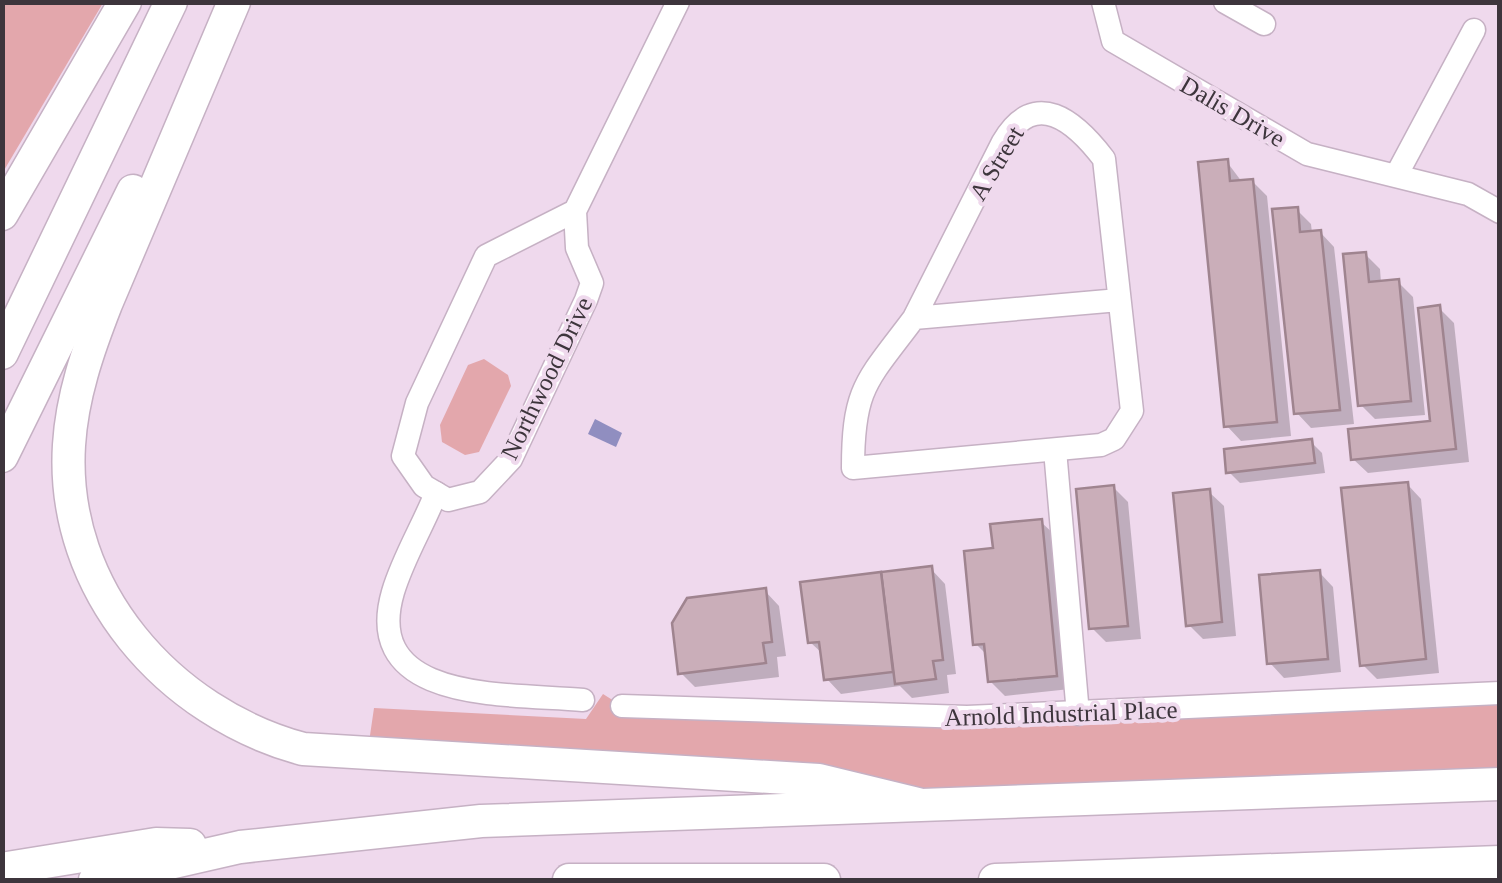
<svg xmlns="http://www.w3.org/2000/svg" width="1502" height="883" font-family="Georgia,serif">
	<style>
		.green { fill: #e3a7ac }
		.water { fill: #908ec0 }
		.shadow { fill: #0003 }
		.building { fill: #caaeb9; stroke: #9f848f; stroke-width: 2.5 }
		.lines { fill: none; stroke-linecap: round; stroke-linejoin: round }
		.minor-casing { stroke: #c6b1c4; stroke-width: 25 }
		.highway-casing { stroke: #c6b1c4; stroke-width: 35 }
		.minor { stroke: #fff; stroke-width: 22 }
		.highway { stroke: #fff; stroke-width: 32 }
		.labels { text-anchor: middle; stroke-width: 8; stroke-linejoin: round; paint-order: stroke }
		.street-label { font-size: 25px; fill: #3d353c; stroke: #efd9ed }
	</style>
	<rect width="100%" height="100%" fill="#efd9ed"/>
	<g class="green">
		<polygon points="6,3 103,3 3,172 2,7"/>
		<polygon points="484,359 508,375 511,386 479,452 465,455 442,442 440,425 468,365"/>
		<polygon points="1499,693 1499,788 918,804 367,756 374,708 586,719 603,694 622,706 798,714"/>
	</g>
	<polygon class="water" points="595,419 622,433 616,447 588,434"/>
	<g class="shadow">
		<polygon points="1227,162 1242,182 1252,181 1267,196 1291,436 1241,441 1227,426"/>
		<polygon points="1297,210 1311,224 1312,233 1320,232 1334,247 1354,424 1311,428 1297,413"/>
		<polygon points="1365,254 1380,269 1381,283 1398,282 1413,297 1425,415 1375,419 1361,405"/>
		<polygon points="1439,308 1454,323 1469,462 1368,473 1353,459 1433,423"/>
		<polygon points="1311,442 1322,453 1325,473 1240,483 1229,472"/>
		<polygon points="1407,484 1421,499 1439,673 1377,679 1362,664"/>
		<polygon points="1114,488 1128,502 1141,639 1106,642 1092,628"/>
		<polygon points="1209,492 1224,506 1236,636 1203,639 1188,624"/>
		<polygon points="1041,522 1056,536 1070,689 1005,696 990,681 988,656 976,644 995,551"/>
		<polygon points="931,569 945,584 956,674 947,675 949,693 912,698 900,686 841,694 827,679 824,655 810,642 803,584"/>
		<polygon points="1319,572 1333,587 1341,672 1284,678 1270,663"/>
		<polygon points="765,591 779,606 786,656 777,657 779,677 695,687 681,673"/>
	</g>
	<g class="building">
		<polygon points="1228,159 1230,181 1253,179 1277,422 1224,427 1198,162"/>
		<polygon points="1298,207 1300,232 1321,230 1340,410 1294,414 1272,209"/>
		<polygon points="1366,252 1369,282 1399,279 1411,401 1358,406 1343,254"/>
		<polygon points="1440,305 1456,449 1351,460 1348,429 1430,421 1418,308"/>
		<polygon points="1312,439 1315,463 1226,473 1224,449"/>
		<polygon points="1408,482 1426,659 1360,666 1341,488"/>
		<polygon points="1114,485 1128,626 1089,629 1076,489"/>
		<polygon points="1210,489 1222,622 1186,626 1173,493"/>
		<polygon points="1042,519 1057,676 988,682 984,644 973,645 964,551 993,548 990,524"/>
		<polygon points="932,566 943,660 933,661 936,679 895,684 881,572"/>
		<polygon points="1320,570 1328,659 1267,664 1259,575"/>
		<polygon points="881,572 893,672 824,680 819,642 808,643 800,582"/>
		<polygon points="766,588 772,642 763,643 766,663 678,674 672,623 687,598"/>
	</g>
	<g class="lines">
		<g class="minor-casing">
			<g id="minor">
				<polyline points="1103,2 1113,41 1307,154 1468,194 1500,212"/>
				<polyline points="1225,2 1264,24"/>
				<polyline points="1397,174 1474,30"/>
				<polyline points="575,211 486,256 417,403 403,456 424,486 448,500 480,492 511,459 586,300 592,283 577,248 575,211 678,2"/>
				<path d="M914,318l89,-176c32,-55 72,-21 101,17l28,252 -18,28 -13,6 -248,23c0,-81 14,-87 61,-150l205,-18"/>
				<polyline points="1055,450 1078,714"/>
				<path d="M436,493c-13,33 -33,65 -43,99 -33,113 120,101 190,108"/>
				<polyline points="622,706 967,717 1500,693"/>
			</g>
		</g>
		<g class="highway-casing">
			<g id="highway">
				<path d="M234,2l-128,302c-18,46 -34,92 -37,141 -9,145 100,268 234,304l516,31 99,24"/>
				<polyline points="2,214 125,2"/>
				<polyline points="2,353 171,2"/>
				<polyline points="2,456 133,191"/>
				<polyline points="2,869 156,844 190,845"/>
				<polyline points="95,880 240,847 481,821 1500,784"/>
				<polyline points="569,880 824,880"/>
				<polyline points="995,880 1500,862"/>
			</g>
		</g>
		<use href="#minor" class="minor"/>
		<use href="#highway" class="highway"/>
	</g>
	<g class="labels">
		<g class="street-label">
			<text transform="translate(1233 111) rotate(30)" y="9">Dalis Drive</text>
			<text transform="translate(996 163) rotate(-59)" y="9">A Street</text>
			<text transform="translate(546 378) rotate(-64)" y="9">Northwood Drive</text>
			<text transform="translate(1061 713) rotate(-2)" y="9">Arnold Industrial Place</text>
		</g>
	</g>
	<rect width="1502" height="883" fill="none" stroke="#3d353c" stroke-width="10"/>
</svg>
